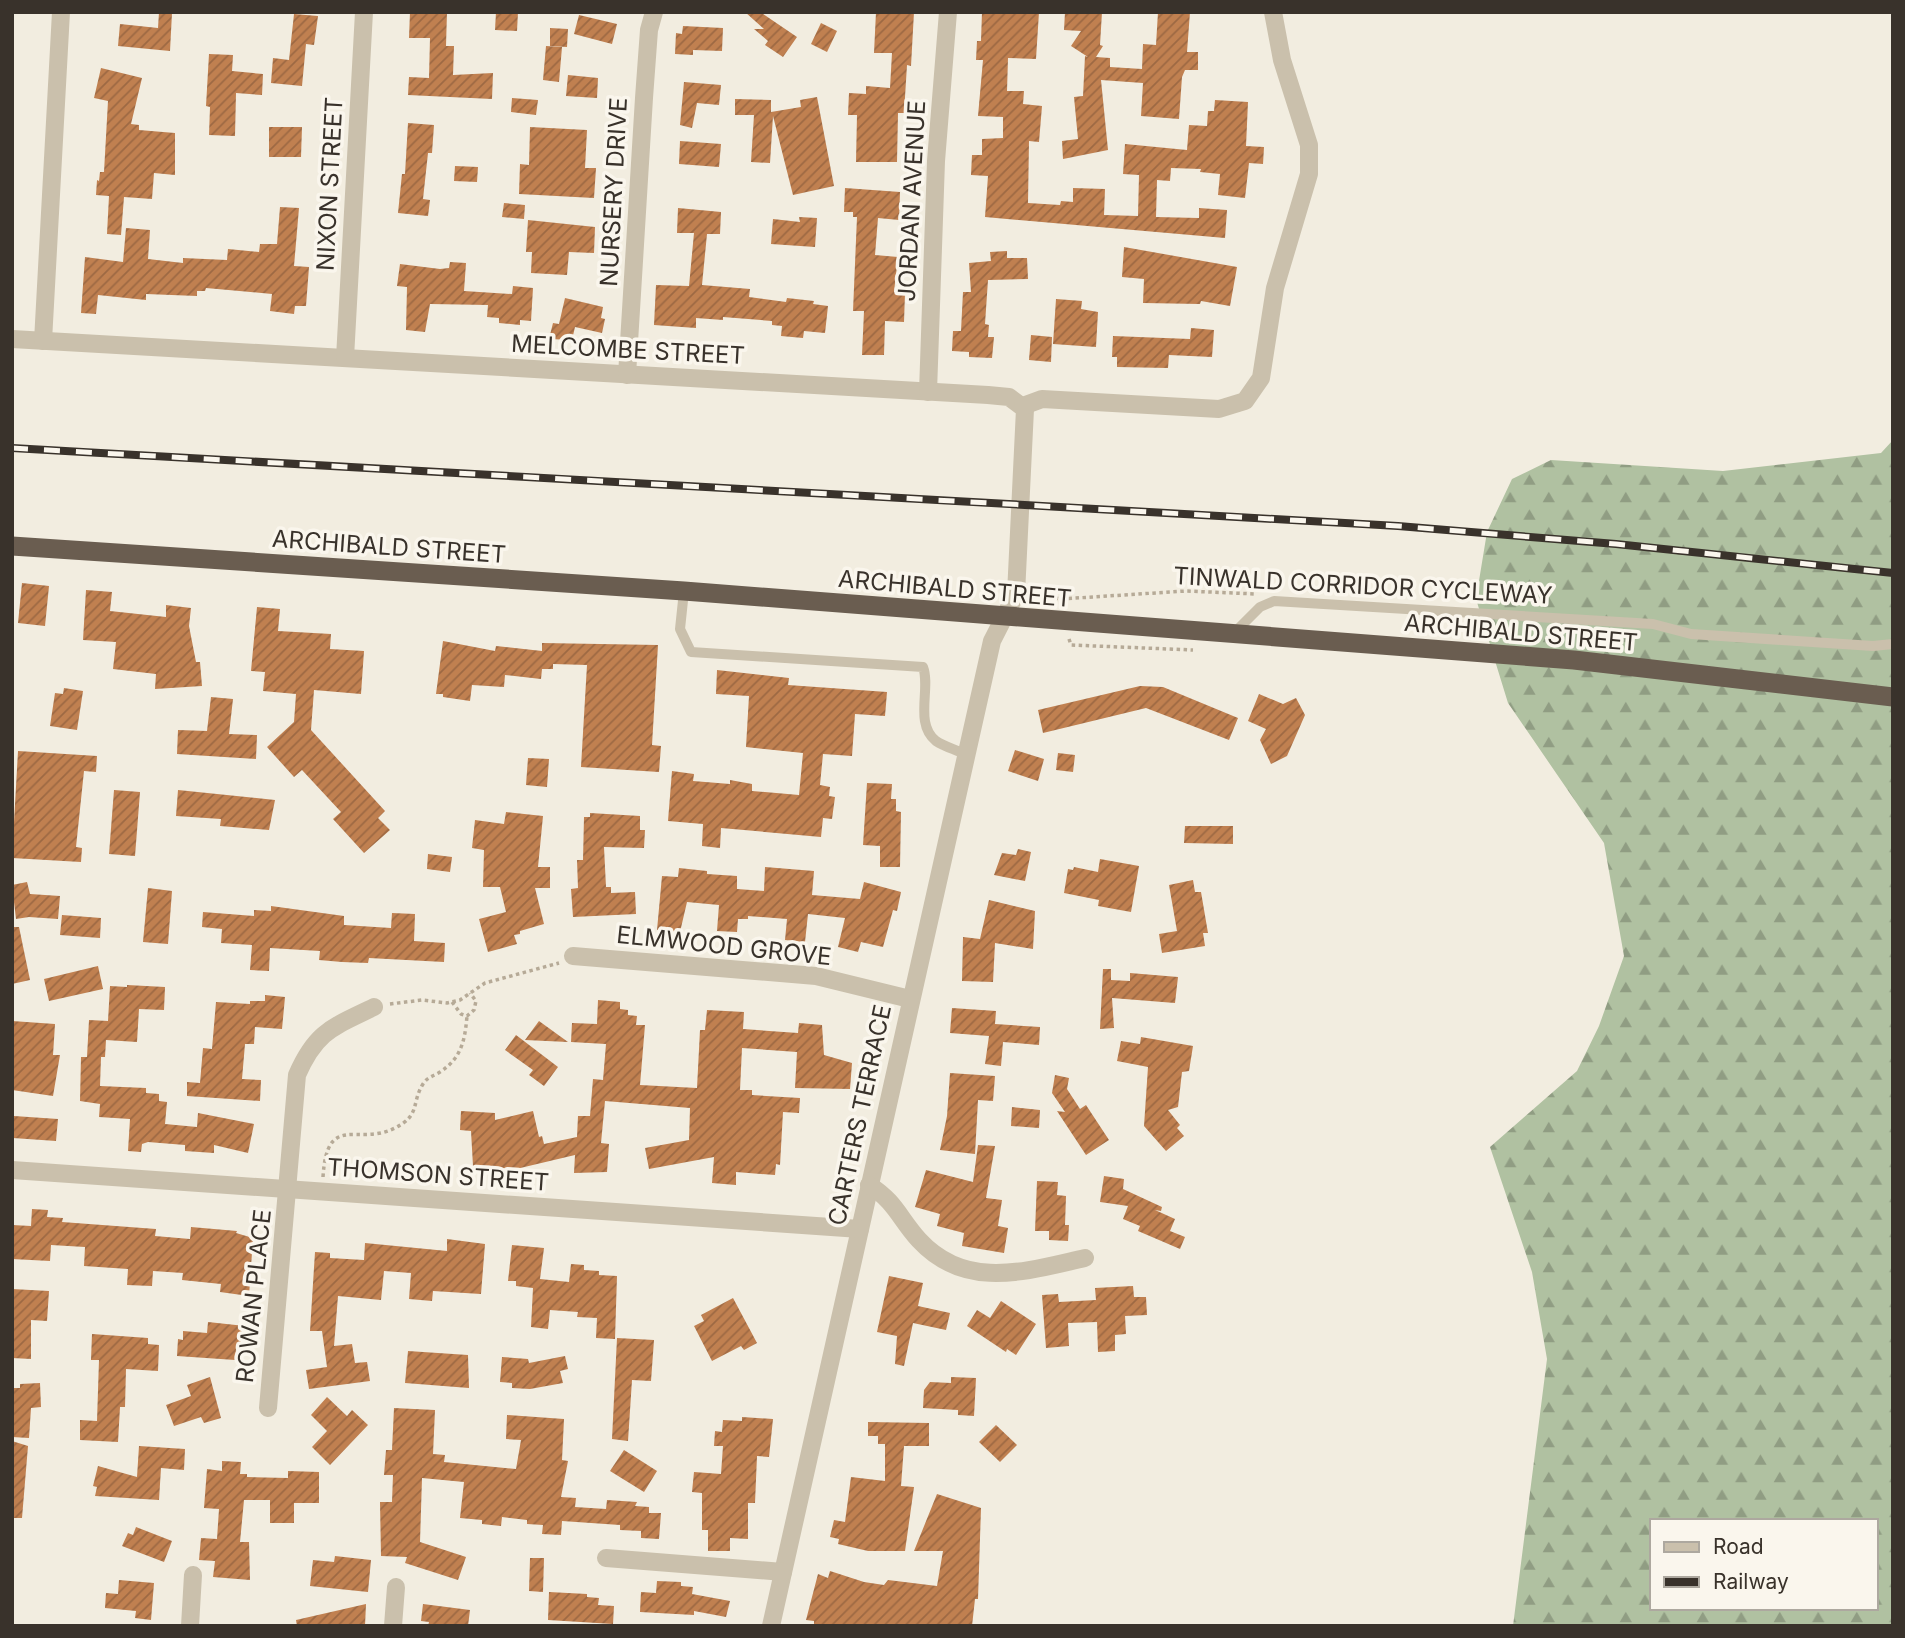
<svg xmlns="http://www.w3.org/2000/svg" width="1905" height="1638" font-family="Inter,sans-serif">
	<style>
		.forest { fill: url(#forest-firs); fill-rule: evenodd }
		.building { fill: url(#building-hatch) }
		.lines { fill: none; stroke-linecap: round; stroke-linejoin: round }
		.path { stroke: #b6aa97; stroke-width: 3.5; stroke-dasharray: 3.5 3.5; stroke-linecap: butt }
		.service { stroke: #cac0ac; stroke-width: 10 }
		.minor { stroke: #cac0ac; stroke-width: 18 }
		.trunk { stroke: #6a5d50; stroke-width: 19 }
		.rail-casing { stroke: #39322b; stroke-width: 8 }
		.rail { stroke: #faf6ed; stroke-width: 5; stroke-dasharray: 16; stroke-linecap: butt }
		.labels { text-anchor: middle; stroke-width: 7; stroke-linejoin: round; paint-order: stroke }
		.street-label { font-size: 24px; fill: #39322b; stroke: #faf6ed }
	</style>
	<defs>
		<pattern id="forest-firs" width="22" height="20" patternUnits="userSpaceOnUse" patternTransform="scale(1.75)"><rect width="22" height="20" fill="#b0c1a1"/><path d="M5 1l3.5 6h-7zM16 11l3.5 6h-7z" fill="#909d83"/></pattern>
		<pattern id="building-hatch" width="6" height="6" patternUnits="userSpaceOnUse" patternTransform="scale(1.75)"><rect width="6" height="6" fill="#c08050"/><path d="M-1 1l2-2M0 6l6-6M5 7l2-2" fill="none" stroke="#9d6943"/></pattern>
	</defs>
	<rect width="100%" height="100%" fill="#f2ede0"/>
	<path class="forest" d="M1893,440v1186h-380l34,-267 -15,-87 -42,-125 87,-76 22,-45 25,-70 -20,-113 -96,-140 -32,-104 11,-67 25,-53 39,-19 172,11 158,-18zM1651,1521h224v87h-224z"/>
	<g class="building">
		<polygon points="159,12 172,13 170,51 118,46 120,24 158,28"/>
		<polygon points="410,12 447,12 446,46 454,46 453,75 493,73 492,99 408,95 409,77 429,78 430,38 409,38"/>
		<polygon points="496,12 518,12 517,31 495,30"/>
		<polygon points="745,12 760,12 797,37 783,57 765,45 768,41 754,29 764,29"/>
		<polygon points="876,12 914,12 911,66 907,65 904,113 898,113 897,162 856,162 857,115 848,115 849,93 866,94 866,86 890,88 892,53 874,53"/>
		<polygon points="982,12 1039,12 1036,59 1008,58 1007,91 1024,91 1023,104 1042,106 1039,142 1029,141 1028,203 1060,205 1061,201 1073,202 1073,188 1105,189 1104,215 1138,216 1139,175 1123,174 1125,144 1187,150 1189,125 1207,126 1208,111 1214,111 1215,100 1248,102 1246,146 1264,147 1263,164 1249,163 1245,198 1218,195 1220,174 1200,172 1201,169 1171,168 1170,181 1157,180 1156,217 1199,218 1199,208 1227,210 1225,238 985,217 988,176 971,175 972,155 982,155 982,139 1003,138 1003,117 978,116 983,60 976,60 977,41 981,41"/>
		<polygon points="1065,12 1102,12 1100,45 1103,46 1096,57 1110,58 1110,67 1142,69 1143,44 1156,45 1158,12 1190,12 1187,52 1198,52 1198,70 1185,70 1182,77 1179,119 1141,116 1143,83 1101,80 1108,150 1063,159 1062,141 1078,139 1074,97 1083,96 1085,56 1088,57 1071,46 1081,31 1064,30"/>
		<polygon points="294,14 318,16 314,45 306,44 302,86 271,83 273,58 289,60"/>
		<polygon points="579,15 617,24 612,44 574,34"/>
		<polygon points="821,23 837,31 827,52 811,44"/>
		<polygon points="683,26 723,28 722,51 693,50 693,55 675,54 676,33 682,34"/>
		<polygon points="550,28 568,29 567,47 550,46"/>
		<polygon points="546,46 562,47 559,82 543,80"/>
		<polygon points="209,54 233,55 232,71 263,74 262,95 236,93 235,136 209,135 210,107 206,106"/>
		<polygon points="101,68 142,78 131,124 139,125 139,130 175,133 175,175 154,173 152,199 124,197 121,235 107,234 109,196 96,195 97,180 99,181 100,172 104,172 108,101 94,98"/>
		<polygon points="568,75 598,78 597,98 566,96"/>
		<polygon points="684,82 721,85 719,105 697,103 692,128 680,125"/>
		<polygon points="817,97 834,186 793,195 773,116 770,163 751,162 754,115 735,115 735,99 771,100 771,112 801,107 800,100"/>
		<polygon points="512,98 538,100 536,115 511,112"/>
		<polygon points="408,123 434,125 432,153 428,153 423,199 430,200 428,216 398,213 402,174 405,174"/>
		<polygon points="269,127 302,127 301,157 269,157"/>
		<polygon points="530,127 587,130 585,168 596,168 594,198 519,194 520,164 529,165"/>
		<polygon points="680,141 721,144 719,167 679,164"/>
		<polygon points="455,166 478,167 477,182 454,181"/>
		<polygon points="845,188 900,192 899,220 878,218 875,255 898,257 894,292 905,293 904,322 885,321 884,355 862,355 864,311 853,311 857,217 853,217 853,212 844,212"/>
		<polygon points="504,203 525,205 524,219 502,217"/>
		<polygon points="280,207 299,208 294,266 309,267 306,306 295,306 294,314 270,311 272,294 206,288 205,291 197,291 197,296 146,294 146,300 98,295 96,314 81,313 85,257 123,262 126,228 150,230 148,259 183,263 183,258 227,260 228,249 259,252 260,244 277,244"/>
		<polygon points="678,208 721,212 720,234 707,234 702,285 750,289 749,297 786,302 787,298 814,301 813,304 828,306 825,333 804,331 803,338 781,336 782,326 772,325 772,321 723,317 723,320 696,318 696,328 654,325 656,285 689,286 694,233 677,233"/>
		<polygon points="799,217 817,218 815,247 771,244 773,219 800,222"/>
		<polygon points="528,220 595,227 594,253 569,252 567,275 531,273 532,252 526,252"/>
		<polygon points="1124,247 1237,267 1230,306 1201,301 1200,304 1143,303 1144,279 1122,277"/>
		<polygon points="1007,251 1007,258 1027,258 1028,279 988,280 985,324 989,325 988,337 994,337 992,358 969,357 969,352 952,351 953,331 961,331 963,292 971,292 969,263 991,261 990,252"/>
		<polygon points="450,262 466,263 464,291 512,294 513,286 533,288 531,321 520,320 520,325 499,323 499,318 487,317 488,305 430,304 425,332 406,330 407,287 397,286 400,264 440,269 449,268"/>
		<polygon points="565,298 603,307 601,318 605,319 602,333 575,327 572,340 549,339 553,323 559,324"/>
		<polygon points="1056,299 1082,301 1081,309 1098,312 1096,347 1053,344"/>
		<polygon points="1191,328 1214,330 1212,357 1169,355 1168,368 1117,367 1117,357 1112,357 1113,336 1190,339"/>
		<polygon points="1031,335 1052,337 1051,362 1029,360"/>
		<polygon points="22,583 49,586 45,626 18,623"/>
		<polygon points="86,590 112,592 110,611 166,617 166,605 191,608 189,626 196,662 200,662 202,686 155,689 156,674 113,669 116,642 83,640"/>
		<polygon points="257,607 280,609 278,631 331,634 330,649 364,651 361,694 314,690 311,730 385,811 378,818 390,830 364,853 333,819 341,812 302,770 294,777 267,747 294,722 296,694 263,691 265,672 251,671"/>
		<polygon points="443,641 495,651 496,646 542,651 542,643 658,645 652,745 661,746 659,772 581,767 587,665 553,664 553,669 542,669 541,679 505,675 504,687 472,685 470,701 443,697 443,694 436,694"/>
		<polygon points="717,670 789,678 788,685 887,692 885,716 855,714 852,756 823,754 820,785 830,787 829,796 835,797 832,819 823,818 821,837 721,828 720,848 702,846 703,824 668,821 672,771 694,774 693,781 730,784 730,780 752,784 752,791 799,795 803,753 746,747 749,696 716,694"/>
		<polygon points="1140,686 1163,687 1238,718 1229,740 1146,708 1043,733 1038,710"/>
		<polygon points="64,688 83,691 77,730 50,726 55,693 63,694"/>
		<polygon points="1259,694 1283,704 1296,698 1305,715 1287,756 1271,764 1260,740 1266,729 1248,721"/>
		<polygon points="211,697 233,699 229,734 257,735 256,759 177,754 178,730 207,731"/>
		<polygon points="1015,750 1044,759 1038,781 1008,771"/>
		<polygon points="18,751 97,756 96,772 84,771 76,847 82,848 81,862 12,858"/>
		<polygon points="1058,753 1075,755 1073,772 1056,770"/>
		<polygon points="528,758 549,759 547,787 526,785"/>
		<polygon points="867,783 892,784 891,799 896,799 896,811 901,812 900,867 880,867 880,846 863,845"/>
		<polygon points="114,790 140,792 135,856 109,854"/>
		<polygon points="178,790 275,800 269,830 220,826 221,819 176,816"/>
		<polygon points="506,812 543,816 538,867 550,867 550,888 535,888 544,924 520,931 520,934 514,935 517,944 488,952 479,919 506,912 500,887 483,887 484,850 472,848 475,820 504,824"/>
		<polygon points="590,813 640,816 640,830 645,830 644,848 604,847 606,887 611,887 611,893 635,892 636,914 573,917 571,889 578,888 577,860 583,860 584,817 590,817"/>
		<polygon points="1185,826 1233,826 1233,844 1184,843"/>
		<polygon points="1018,849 1031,852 1025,881 994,875 1002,853 1016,855"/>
		<polygon points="428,854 452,857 450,872 427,869"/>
		<polygon points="1100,859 1139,866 1131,912 1098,906 1099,900 1064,893 1068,869 1073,870 1074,867 1098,872"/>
		<polygon points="765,867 814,871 812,895 860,899 864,882 901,892 897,911 893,910 883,947 861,942 858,952 838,947 845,918 808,914 805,942 785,940 787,919 748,916 748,919 738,919 737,932 717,931 719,905 687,902 680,932 657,930 662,876 678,877 679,868 707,871 707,874 737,876 737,889 764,891"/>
		<polygon points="1193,880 1195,892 1201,892 1208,933 1203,933 1205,946 1162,953 1159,934 1177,931 1169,885"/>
		<polygon points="27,882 30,894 60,896 58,919 29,917 16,919 12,885"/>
		<polygon points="148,888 172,891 168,944 143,942"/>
		<polygon points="989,900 1035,911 1033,949 995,943 993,982 962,981 963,937 980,939"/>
		<polygon points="271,906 344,916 344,925 391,928 392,913 415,914 414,941 445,943 444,962 369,958 368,963 342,962 319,960 320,951 270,948 269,971 250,970 252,945 221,943 222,929 202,927 203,912 254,916 254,910 271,911"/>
		<polygon points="62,915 101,918 100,938 60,935"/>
		<polygon points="12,927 19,927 30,980 12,984"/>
		<polygon points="98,966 103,989 49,1001 44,979"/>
		<polygon points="1103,969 1111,969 1111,980 1130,981 1130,973 1178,977 1175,1003 1112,998 1114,1028 1100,1029"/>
		<polygon points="127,985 165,987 164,1010 139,1009 137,1042 106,1040 105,1057 101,1057 100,1086 146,1088 146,1093 159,1094 159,1101 167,1102 165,1124 197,1127 198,1113 254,1124 248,1153 214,1145 214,1153 185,1151 185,1145 148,1142 142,1144 141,1152 128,1151 130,1119 99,1117 100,1104 80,1101 81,1057 87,1057 89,1020 108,1021 110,986 127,987"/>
		<polygon points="265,995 285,997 282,1029 255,1027 254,1044 245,1044 242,1079 261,1080 260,1101 187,1096 187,1082 200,1083 203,1048 212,1049 216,1002 250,1004 250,1001 265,1001"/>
		<polygon points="598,1000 620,1002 620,1009 628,1010 628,1015 637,1016 636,1025 645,1025 640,1085 697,1088 700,1030 705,1030 707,1010 744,1012 743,1029 798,1033 799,1023 822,1025 824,1055 852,1063 850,1089 795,1088 797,1052 742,1048 740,1090 752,1090 752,1095 800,1098 799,1113 783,1112 780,1165 776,1164 775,1175 736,1172 736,1185 712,1183 714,1157 649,1169 645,1148 689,1140 690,1108 605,1101 601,1143 609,1144 607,1172 574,1173 575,1155 516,1169 473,1166 471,1131 460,1130 461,1111 495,1113 495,1120 533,1111 539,1137 542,1136 544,1144 577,1137 578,1116 590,1116 593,1079 603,1080 606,1044 571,1042 572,1023 597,1024"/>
		<polygon points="952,1008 996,1011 995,1024 1040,1027 1039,1045 1003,1042 1001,1066 985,1064 989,1036 950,1033"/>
		<polygon points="12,1021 55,1024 53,1055 60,1055 53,1096 12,1090"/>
		<polygon points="539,1021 568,1042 525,1040"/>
		<polygon points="516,1035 558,1067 544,1086 529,1075 533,1070 505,1050"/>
		<polygon points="1141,1037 1193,1046 1189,1071 1182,1072 1178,1107 1168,1110 1180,1125 1177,1128 1184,1136 1166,1151 1144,1126 1148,1067 1117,1061 1121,1041 1140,1044"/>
		<polygon points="950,1073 995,1076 993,1101 978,1100 975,1154 940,1150 947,1116"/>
		<polygon points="1055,1075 1069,1078 1067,1089 1080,1109 1086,1105 1109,1140 1086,1155 1057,1111 1065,1112 1052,1093"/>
		<polygon points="1012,1107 1040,1110 1039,1128 1011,1126"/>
		<polygon points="14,1116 58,1119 56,1141 13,1138"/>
		<polygon points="978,1145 995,1146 986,1198 1002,1200 998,1226 1008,1228 1004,1253 962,1246 964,1233 937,1226 940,1214 915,1207 926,1170 973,1182"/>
		<polygon points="1104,1176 1124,1179 1123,1189 1162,1207 1161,1211 1155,1210 1175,1219 1170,1231 1185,1237 1180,1249 1138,1231 1140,1226 1123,1219 1128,1206 1100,1202"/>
		<polygon points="1037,1181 1058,1182 1057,1195 1066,1196 1065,1225 1069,1225 1068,1241 1049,1240 1049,1231 1035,1231"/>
		<polygon points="32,1209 48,1210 47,1217 63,1218 62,1222 156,1229 155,1236 190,1239 191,1227 237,1231 236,1233 253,1238 249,1296 220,1292 221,1284 182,1280 183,1273 153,1271 152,1286 127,1285 128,1269 84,1266 85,1247 51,1245 50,1261 12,1259 12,1225 31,1226"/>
		<polygon points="447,1239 485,1244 481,1294 433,1291 432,1301 409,1299 411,1273 384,1271 381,1300 338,1296 334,1346 352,1344 355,1363 367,1362 370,1381 309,1389 306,1370 327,1367 322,1331 310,1331 315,1252 330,1253 330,1258 364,1260 365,1243 447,1251"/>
		<polygon points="512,1245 544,1248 540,1279 569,1282 571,1264 584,1265 584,1270 599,1271 599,1275 617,1276 615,1339 596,1338 597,1318 577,1317 578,1312 550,1310 548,1329 531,1327 533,1288 516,1286 516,1281 508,1281"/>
		<polygon points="889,1276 923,1283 918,1306 950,1313 946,1330 913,1323 904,1366 895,1364 897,1336 877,1332"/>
		<polygon points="1133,1286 1134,1297 1146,1297 1147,1315 1125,1316 1126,1334 1115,1335 1115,1351 1098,1352 1097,1322 1068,1323 1069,1346 1046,1348 1042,1295 1058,1294 1059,1302 1096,1300 1095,1288"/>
		<polygon points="12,1289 49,1291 47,1321 31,1320 31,1359 12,1358"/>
		<polygon points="733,1298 757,1343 744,1350 741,1346 712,1361 694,1326 704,1321 701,1315"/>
		<polygon points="1001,1301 1036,1324 1016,1355 1007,1349 1006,1352 967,1326 977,1310 990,1318"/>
		<polygon points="208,1322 245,1326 243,1350 236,1349 235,1360 177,1356 178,1339 183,1340 183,1331 207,1333"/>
		<polygon points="92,1334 148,1338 148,1344 159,1345 158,1371 126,1369 125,1407 120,1407 118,1442 80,1440 80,1420 97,1421 99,1360 91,1360"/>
		<polygon points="617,1338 654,1340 651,1381 632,1380 628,1441 612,1439"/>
		<polygon points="408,1351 468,1355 469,1388 405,1383"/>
		<polygon points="565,1356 568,1369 560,1371 563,1383 530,1389 512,1388 512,1383 500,1382 502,1357 528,1359 529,1363"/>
		<polygon points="210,1377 221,1418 204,1423 201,1417 174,1426 166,1405 191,1396 187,1385"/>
		<polygon points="951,1377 976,1378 974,1416 958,1415 958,1410 923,1408 924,1390 930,1382 951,1383"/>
		<polygon points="40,1383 41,1407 31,1408 29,1438 12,1437 12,1388 20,1388 20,1384"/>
		<polygon points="327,1397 347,1416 352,1410 368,1425 330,1465 312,1447 327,1431 311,1415"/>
		<polygon points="394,1408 435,1410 433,1454 445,1455 444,1462 516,1469 521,1440 506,1439 507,1415 564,1419 562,1460 568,1461 561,1497 576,1498 575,1507 606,1509 607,1500 637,1502 635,1506 649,1507 649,1513 661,1513 659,1539 641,1538 641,1531 620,1530 620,1525 562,1521 561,1535 542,1534 543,1525 527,1524 527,1520 502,1517 501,1526 482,1524 482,1520 460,1518 464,1482 422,1478 420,1542 466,1557 458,1580 405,1563 407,1557 381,1556 380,1502 392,1502 393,1475 384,1475 386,1450 392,1450"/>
		<polygon points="742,1417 773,1419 769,1457 757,1456 755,1503 748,1503 748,1539 730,1538 730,1551 708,1551 708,1530 702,1530 702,1493 692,1492 694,1472 721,1474 723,1446 714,1446 715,1431 722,1432 723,1420 742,1421"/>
		<polygon points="868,1422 929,1423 929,1446 904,1446 901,1486 914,1487 905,1551 868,1551 838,1544 839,1539 830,1537 834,1520 845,1522 851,1477 885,1481 885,1444 878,1444 878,1436 868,1436"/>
		<polygon points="996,1425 1017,1445 1000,1462 979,1442"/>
		<polygon points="12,1441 28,1446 22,1518 12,1518"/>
		<polygon points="139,1446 185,1449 184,1470 161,1468 159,1500 95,1496 97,1487 93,1486 98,1466 137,1477"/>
		<polygon points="624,1450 657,1471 644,1492 610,1471"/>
		<polygon points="222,1461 241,1462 240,1474 247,1474 247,1477 288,1478 288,1471 319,1472 319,1503 294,1503 294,1523 270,1523 270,1500 244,1500 240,1542 249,1542 250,1580 213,1577 215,1561 199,1560 201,1538 217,1539 219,1509 204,1508 207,1469 222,1471"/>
		<polygon points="937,1494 981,1508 978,1599 975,1599 972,1626 814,1626 814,1621 806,1620 818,1574 828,1578 830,1571 864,1582 884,1585 888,1580 937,1586 943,1551 914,1551"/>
		<polygon points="136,1527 172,1541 164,1562 122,1546 128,1533 133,1535"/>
		<polygon points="335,1556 371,1560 368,1592 310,1586 313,1560 334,1562"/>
		<polygon points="530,1558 544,1558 543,1592 529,1591"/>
		<polygon points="119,1580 154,1583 151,1620 135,1618 136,1611 105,1608 106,1593 118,1594"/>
		<polygon points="657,1581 681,1582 681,1586 693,1587 692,1594 730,1601 726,1617 694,1611 694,1615 640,1612 641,1592 656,1593"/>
		<polygon points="549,1592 587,1594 587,1597 599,1598 598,1605 614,1606 613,1624 548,1620"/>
		<polygon points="366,1604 365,1626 297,1626 296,1620"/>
		<polygon points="423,1604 470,1610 468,1626 428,1626 429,1622 421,1621"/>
	</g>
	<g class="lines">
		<g class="path">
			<polyline points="1034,594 1061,599 1186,591 1256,594"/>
			<polyline points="1069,639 1071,645 1193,650"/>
			<polyline points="452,1002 461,1014 467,1016 474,1010 476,1001 470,993"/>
			<polyline points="390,1004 422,1000 447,1003 460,1000 485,983 559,963"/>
			<path d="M323,1177c4,-66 35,-30 72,-49 26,-13 16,-25 28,-44 4,-7 11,-8 17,-12 22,-14 25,-33 27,-56"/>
		</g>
		<g class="service">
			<path d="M684,591l-4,38 11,23 232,15c8,21 -9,57 13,74 9,6 21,9 30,14"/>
			<polyline points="1234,633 1260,607 1274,601 1653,624 1691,634 1873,646 1893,644"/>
		</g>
		<g class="minor">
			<polyline points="12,339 988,395 1009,397 1025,409 1016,594 992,641 771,1626"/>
			<polyline points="43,341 61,12"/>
			<polyline points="345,358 364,12"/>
			<polyline points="627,375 644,98 649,30 654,12"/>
			<polyline points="928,392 936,161 948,12"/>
			<polyline points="1023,406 1042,399 1219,409 1245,401 1261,378 1275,288 1309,174 1309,145 1282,60 1273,12"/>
			<polyline points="573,956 816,976 910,999"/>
			<polyline points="12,1170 860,1229"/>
			<path d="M869,1185c27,17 30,33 50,55 47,51 107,31 166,18"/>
			<path d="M268,1408l29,-333c19,-44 36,-48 77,-68"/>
			<polyline points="606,1558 783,1572"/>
			<polyline points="190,1626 193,1575"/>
			<polyline points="393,1626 396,1587"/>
		</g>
		<polyline class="trunk" points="12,546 684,591 1574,660 1893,697"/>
		<g class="rail-casing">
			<polyline id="rail" points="12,448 1398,526 1616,544 1893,573"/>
		</g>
		<use href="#rail" class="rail"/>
	</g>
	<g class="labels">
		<g class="street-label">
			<text transform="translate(330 184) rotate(-87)" y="8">NIXON STREET</text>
			<text transform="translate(614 192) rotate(-87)" y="8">NURSERY DRIVE</text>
			<text transform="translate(912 201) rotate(-87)" y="8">JORDAN AVENUE</text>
			<text transform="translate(628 350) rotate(3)" y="8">MELCOMBE STREET</text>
			<text transform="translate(389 547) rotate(4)" y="8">ARCHIBALD STREET</text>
			<text transform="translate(1363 586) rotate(3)" y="8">TINWALD CORRIDOR CYCLEWAY</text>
			<text transform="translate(955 589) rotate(5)" y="8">ARCHIBALD STREET</text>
			<text transform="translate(1521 633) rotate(5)" y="8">ARCHIBALD STREET</text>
			<text transform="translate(724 946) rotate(6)" y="8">ELMWOOD GROVE</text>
			<text transform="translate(860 1115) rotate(-78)" y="8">CARTERS TERRACE</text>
			<text transform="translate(438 1175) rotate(4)" y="8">THOMSON STREET</text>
			<text transform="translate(254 1296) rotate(-84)" y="8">ROWAN PLACE</text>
		</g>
	</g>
	<rect width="1905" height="1638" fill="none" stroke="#39322b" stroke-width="28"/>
	<rect x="1650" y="1519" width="228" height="91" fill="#faf6ed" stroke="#ada89f" stroke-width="2"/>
	<rect x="1664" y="1542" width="35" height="10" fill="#cac0ac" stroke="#ada89f" stroke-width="2"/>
	<text x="1713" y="1554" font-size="21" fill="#39322b">Road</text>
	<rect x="1664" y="1577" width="35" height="10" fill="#39322b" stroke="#ada89f" stroke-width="2"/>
	<text x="1713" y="1589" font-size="21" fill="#39322b">Railway</text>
</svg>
